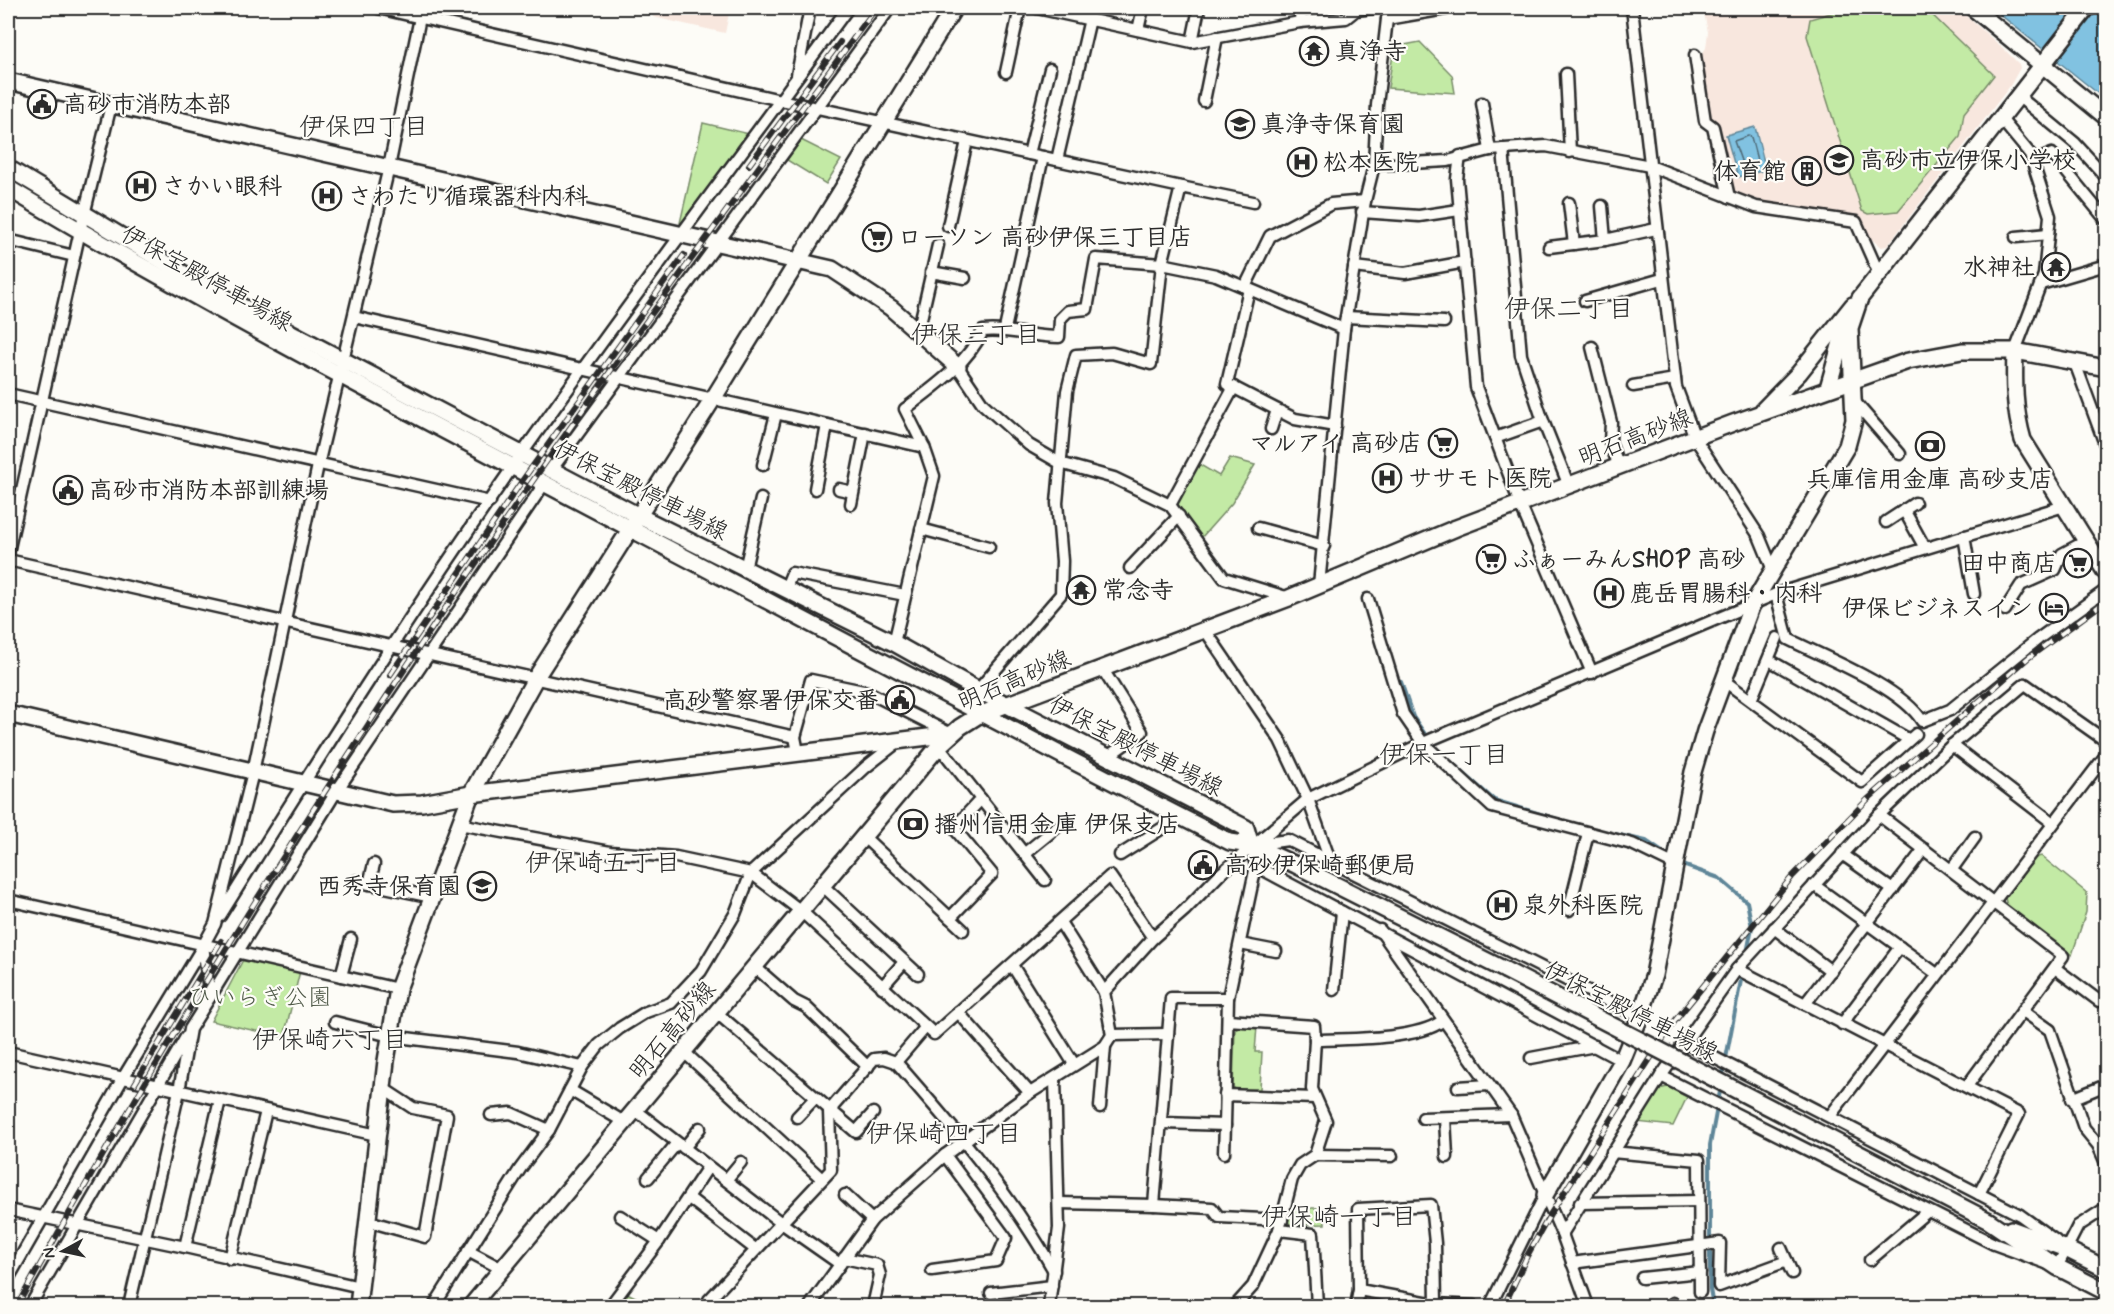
<svg xmlns="http://www.w3.org/2000/svg" width="2114" height="1314" font-family="Mynerve,'Klee One',sans-serif">
	<style>
		.built { fill: #f8e7de }
		.green { fill: #c3eaa5; stroke: #778a68; stroke-width: 1.5 }
		.water { fill: #81c2e1; stroke: #5f8698; stroke-width: 1.5 }
		.lines { fill: none; stroke-linecap: round; stroke-linejoin: round }
		.shore { stroke: #4d6774; stroke-width: 1.5 }
		.stream { stroke: #5f8698; stroke-width: 4 }
		.street-casing { stroke: #2b2b2b; stroke-width: 15 }
		.secondary-casing { stroke: #2b2b2b; stroke-width: 20 }
		.street { stroke: #fdfcf7; stroke-width: 10 }
		.secondary { stroke: #fdfcf7; stroke-width: 15 }
		.rail-casing { stroke: #2b2b2b; stroke-width: 6 }
		.rail { stroke: #fdfcf7; stroke-width: 4; stroke-dasharray: 11; stroke-linecap: butt }
		.secondary-bridge-casing { stroke: #2b2b2b; stroke-width: 20; stroke-linecap: butt }
		.secondary-bridge { stroke: #fdfcf7; stroke-width: 15 }
		.labels { text-anchor: middle; stroke-width: 4.5; stroke-linejoin: round; paint-order: stroke }
		.poi-label { font-size: 24px; font-weight: bold; fill: #2b2b2b; stroke: #fdfcf7; text-anchor: start }
		.street-label { font-size: 24px; fill: #2b2b2b; stroke: #fdfcf7 }
		.park-label { font-size: 24px; fill: #515b4a; stroke: #fdfcf7 }
		.neighbourhood-label { font-size: 26px; fill: #2b2b2b; stroke: #fdfcf7 }
	</style>
	<rect width="100%" height="100%" fill="#fdfcf7"/>
	<filter id="ink" filterUnits="userSpaceOnUse"><feTurbulence type="fractalNoise" baseFrequency=".0167" numOctaves="2"/><feDisplacementMap in="SourceGraphic" scale="12" xChannelSelector="R" yChannelSelector="G"/><feConvolveMatrix kernelMatrix="1 2 1 2 8 2 1 2 1" color-interpolation-filters="sRGB"/></filter>
	<g filter="url(#ink)">
		<g class="built">
			<polygon points="655,8 730,8 725,33 653,17"/>
			<polygon points="1703,8 1957,8 2004,49 2019,64 2020,68 2010,86 1887,246 1881,247 1870,238 1862,221 1774,206 1733,193 1716,127 1708,118 1699,58 1706,48 1708,32"/>
		</g>
		<g class="green">
			<polygon points="1848,8 1925,8 1994,75 1964,113 1960,137 1898,211 1868,214 1862,211 1807,36 1810,19"/>
			<polygon points="1420,42 1452,75 1455,93 1388,88 1394,47"/>
			<polygon points="703,123 749,134 685,225 680,223"/>
			<polygon points="801,140 841,160 826,184 787,160"/>
			<polygon points="1230,458 1255,465 1232,503 1201,538 1175,506 1197,463 1219,476"/>
			<polygon points="2041,856 2087,893 2086,912 2072,955 2007,906 2005,898 2035,858"/>
			<polygon points="244,958 300,971 284,1037 211,1021"/>
			<polygon points="1238,1026 1257,1026 1255,1052 1262,1052 1260,1089 1237,1090 1233,1087 1235,1030"/>
			<polygon points="1668,1087 1687,1097 1673,1126 1636,1122 1658,1089"/>
			<polygon points="1291,1208 1325,1208 1325,1224 1290,1225 1287,1219"/>
			<polygon points="627,1293 654,1306 617,1306"/>
		</g>
		<g class="water">
			<polygon points="1992,8 2106,8 2106,100"/>
			<polygon points="1755,127 1766,170 1738,177 1726,135"/>
		</g>
		<g class="lines">
			<polygon class="shore" points="1748,136 1751,137 1758,164 1744,169 1734,141"/>
			<g class="stream">
				<polyline points="1401,682 1413,717 1429,740"/>
				<polyline points="1451,762 1494,800 1567,822"/>
				<polyline points="1615,834 1646,841 1671,858"/>
				<polyline points="1680,864 1719,878 1747,902 1752,927 1747,953"/>
				<polyline points="1722,1079 1742,975"/>
				<polyline points="1713,1306 1710,1289 1710,1145 1721,1086"/>
			</g>
			<g class="street-casing">
				<g id="street">
					<polyline points="378,8 785,101 1181,187 1162,264 1151,364 1112,353 1076,355 1067,391 1057,503 1062,561 1061,594 978,690 979,715"/>
					<polyline points="1037,8 1192,42 1300,22 1346,18 1356,10 1373,8"/>
					<polyline points="1632,8 1676,387 1695,438 1759,536 1773,570"/>
					<polyline points="1387,19 1451,8"/>
					<polyline points="1300,22 1301,8"/>
					<polyline points="1138,30 1143,8"/>
					<polyline points="1192,42 1199,8"/>
					<polyline points="1695,55 1705,121 1713,127 1729,197"/>
					<polyline points="1006,72 1020,8"/>
					<polyline points="1566,74 1570,152"/>
					<polyline points="797,75 810,8"/>
					<polyline points="2018,96 2075,143 2106,177"/>
					<polyline points="1204,101 1217,37"/>
					<polyline points="1482,103 1490,150"/>
					<polyline points="2001,119 2030,154 2050,216 2044,275 2015,351"/>
					<polyline points="1503,149 1521,355 1543,421 1569,486"/>
					<polyline points="1029,154 1050,69"/>
					<polyline points="1460,156 1457,179 1476,387 1520,504 1592,673"/>
					<polyline points="1057,160 1090,19"/>
					<polyline points="2033,162 2052,154 2106,220"/>
					<polyline points="1374,165 1448,161 1490,150 1546,146 1650,166 1756,207 1856,222 1879,274"/>
					<polyline points="1181,187 1253,202"/>
					<polyline points="1569,203 1574,244"/>
					<polyline points="1602,206 1605,240"/>
					<polyline points="1362,212 1419,216 1459,210"/>
					<polyline points="948,226 967,141"/>
					<polyline points="2016,237 2048,234"/>
					<polyline points="8,240 74,256"/>
					<polyline points="1549,247 1605,240 1656,229"/>
					<polyline points="1354,267 1405,273 1465,262"/>
					<polyline points="931,272 965,278"/>
					<polyline points="2041,284 2106,265"/>
					<polyline points="1245,287 1270,236 1331,204 1365,201"/>
					<polyline points="1249,289 1227,384 1295,419 1335,426"/>
					<polyline points="1585,301 1662,279"/>
					<polyline points="354,317 924,447"/>
					<polyline points="1346,317 1444,322"/>
					<polyline points="1005,329 1043,157"/>
					<polyline points="918,332 938,245"/>
					<polyline points="1592,347 1611,422 1610,442 1619,467"/>
					<polyline points="2075,363 2106,447"/>
					<polyline points="958,367 983,404 1029,445 1060,463 1114,478 1170,505 1224,578 1289,598"/>
					<polyline points="1633,386 1675,379"/>
					<polyline points="8,394 490,502"/>
					<polyline points="1854,401 1900,454"/>
					<polyline points="1271,429 1277,410"/>
					<polyline points="1495,438 1543,421"/>
					<polyline points="763,465 776,414"/>
					<polyline points="552,469 890,8"/>
					<polyline points="815,489 827,425"/>
					<polyline points="839,489 853,492"/>
					<polyline points="851,504 865,433"/>
					<polyline points="1170,505 1234,387"/>
					<polyline points="1904,510 1925,548"/>
					<polyline points="1886,522 1915,503"/>
					<polyline points="1258,528 1324,546"/>
					<polyline points="921,529 989,547"/>
					<polyline points="1964,536 1974,594"/>
					<polyline points="8,552 80,231 111,105"/>
					<polyline points="8,560 795,737 798,752"/>
					<polyline points="1130,568 1179,516"/>
					<polyline points="745,569 761,499"/>
					<polyline points="1319,585 1344,329 1365,201 1374,165 1377,105 1387,19 1392,8"/>
					<polyline points="785,590 792,573 905,595"/>
					<path d="M1776,594l12,45c36,18 113,48 134,82l28,-11 88,-71 68,-49"/>
					<polyline points="1368,599 1403,714 1423,743 1492,807 1632,844 1675,865"/>
					<polyline points="2005,610 2021,585 2055,570 2062,554 2086,541"/>
					<polyline points="1205,630 1280,740 1308,799 1331,863"/>
					<path d="M894,643l40,-167 -10,-29 -19,-38c30,-23 60,-43 78,-78 26,-3 49,6 76,6l1,-18 8,-8 19,-2 9,-50 66,5 54,11 128,54"/>
					<polyline points="1769,660 1908,739"/>
					<polyline points="1102,668 1142,732 1107,757"/>
					<polyline points="1723,680 1862,782 1916,734"/>
					<polyline points="1751,700 1777,638"/>
					<polyline points="795,737 811,680 868,692 951,734"/>
					<polyline points="1952,745 2053,823"/>
					<polyline points="939,746 1045,880"/>
					<polyline points="1879,815 2063,956 1967,1086"/>
					<polyline points="459,824 610,852 676,857 751,873 801,911 934,1034 1110,876 1153,938"/>
					<polyline points="863,836 963,930"/>
					<polyline points="1252,845 1288,840 1640,1017"/>
					<polyline points="1024,854 1056,828"/>
					<polyline points="1842,854 1893,890"/>
					<polyline points="1120,855 1180,817"/>
					<polyline points="1256,866 1622,1061"/>
					<polyline points="1952,869 1975,837"/>
					<polyline points="356,881 432,897"/>
					<polyline points="369,884 374,864"/>
					<polyline points="822,885 918,974"/>
					<polyline points="1814,885 1937,974"/>
					<polyline points="8,900 398,989"/>
					<polyline points="1569,910 1588,833"/>
					<path d="M220,916c95,-152 191,-304 294,-451 109,-155 223,-305 334,-457"/>
					<polyline points="950,918 992,874 954,828 981,799"/>
					<polyline points="1060,922 1104,992"/>
					<polyline points="1774,928 1831,971"/>
					<polyline points="1380,930 1511,1115 1562,1234 1588,1306"/>
					<polyline points="1240,944 1276,951"/>
					<polyline points="1012,965 1074,1064"/>
					<polyline points="755,967 794,1001 806,1007 868,1067"/>
					<polyline points="2055,968 2099,1001"/>
					<polyline points="341,976 351,939"/>
					<polyline points="882,987 904,962"/>
					<polyline points="1334,990 1342,912"/>
					<polyline points="210,997 336,792 544,484"/>
					<polyline points="1805,1004 1924,849"/>
					<polyline points="2023,1011 2050,1030 2084,1128 2098,1145 2106,1163"/>
					<polyline points="958,1012 1030,1093"/>
					<polyline points="717,1013 856,1132 873,1113"/>
					<polyline points="1228,1020 1314,1026 1315,1040"/>
					<polyline points="335,1022 390,1036 518,1052 582,1067"/>
					<polyline points="1842,1024 1900,947"/>
					<polyline points="1112,1035 1168,1034"/>
					<polyline points="1684,1042 2020,1215 2056,1241"/>
					<polyline points="8,1052 377,1135"/>
					<polyline points="684,1052 822,1179"/>
					<polyline points="1531,1058 1595,1046"/>
					<path d="M896,1062c58,66 115,132 158,209"/>
					<polyline points="1661,1076 1994,1244 2057,1267 2078,1226 2106,1208"/>
					<polyline points="1458,1087 1489,1085"/>
					<polyline points="570,1090 624,1122"/>
					<polyline points="1225,1095 1315,1098"/>
					<polyline points="2072,1099 2106,1085"/>
					<polyline points="1100,1107 1105,1046"/>
					<polyline points="634,1109 780,1222 840,1264"/>
					<polyline points="491,1115 511,1113 549,1130"/>
					<polyline points="1830,1116 2106,755"/>
					<polyline points="797,1117 815,1098"/>
					<polyline points="1423,1118 1511,1115"/>
					<polyline points="1445,1118 1447,1157"/>
					<polyline points="1163,1123 1225,1125 1228,998 1256,866 1251,845"/>
					<polyline points="684,1148 700,1128"/>
					<polyline points="1612,1152 1699,1160 1700,1292"/>
					<polyline points="1224,1153 1225,1125"/>
					<polyline points="1315,1155 1392,1156"/>
					<polyline points="648,1178 677,1143"/>
					<polyline points="726,1180 741,1162"/>
					<polyline points="1979,1194 2019,1114 1737,969 1879,815 1952,745 2025,684 2106,741"/>
					<polyline points="845,1195 872,1220"/>
					<polyline points="689,1198 755,1249"/>
					<polyline points="1059,1203 1154,1205 1171,998 1228,998"/>
					<polyline points="1580,1203 1699,1201"/>
					<polyline points="1154,1205 1212,1208 1219,1217 1282,1220"/>
					<polyline points="8,1210 185,1247 360,1287"/>
					<polyline points="620,1216 659,1241"/>
					<polyline points="368,1221 425,1237 447,1115 413,1108 384,1089"/>
					<polyline points="1279,1230 1313,1234 1317,1306"/>
					<polyline points="1562,1234 1661,1076 1737,969"/>
					<polyline points="185,1247 220,1100"/>
					<polyline points="1781,1248 1792,1273"/>
					<polyline points="468,1251 502,1269"/>
					<polyline points="844,1258 877,1265 880,1275 873,1306"/>
					<polyline points="230,1259 266,1111"/>
					<polyline points="1870,1260 1928,1211"/>
					<polyline points="1572,1263 1720,1243 1719,1286 1787,1261"/>
					<polyline points="932,1270 996,1261 1006,1238 945,1155"/>
					<polyline points="1642,1278 1700,1272"/>
					<polyline points="8,1279 123,1078 203,946"/>
					<polyline points="1359,1290 1436,1304 1474,1306"/>
					<polyline points="991,1293 1052,1286"/>
					<polyline points="1673,1303 1674,1306"/>
					<polyline points="30,1306 186,1037"/>
					<polyline points="129,1306 179,1091 190,1029 210,997 203,946 215,924 253,772 318,465 389,167 422,8"/>
					<polyline points="434,1306 520,1169 549,1130 582,1067 599,1045 620,1028 646,1012 671,1003 701,971 735,914 751,873 866,767 899,741"/>
					<polyline points="610,1306 659,1241 708,1167"/>
					<polyline points="706,1306 709,1300 831,1170 829,1111 874,1059 884,1058 896,1062 925,1028"/>
					<polyline points="810,1306 872,1220 945,1155 1030,1093 1105,1046 1112,1035 1104,992 1153,938 1185,910 1220,874 1308,799 1423,743 1776,594 2064,506"/>
					<polyline points="1049,1306 1059,1228 1055,1078"/>
					<path d="M1235,1306l18,-20 26,-56 13,-51 8,-14 15,-10 11,-34 -14,-32 3,-49c32,-1 102,0 127,-19"/>
					<polyline points="1356,1306 1359,1290 1358,1209 1431,1205 1435,1243 1436,1304"/>
					<polyline points="1490,1306 1545,1195"/>
				</g>
			</g>
			<g class="secondary-casing">
				<g id="secondary">
					<polyline points="1973,8 2106,117"/>
					<polyline points="8,81 832,269 891,308 958,367"/>
					<polyline points="8,168 214,292 639,516 894,643 978,690 1246,828 1251,845"/>
					<path d="M8,188c203,122 413,230 623,341 200,105 398,211 599,313l21,3 45,20 209,105"/>
					<path d="M2015,351c-1,31 -1,58 8,89l83,133"/>
					<polyline points="1828,388 1841,342 1849,329"/>
					<polyline points="1763,410 1799,373 1853,305"/>
					<polyline points="8,714 393,804 422,803 471,794 952,734"/>
					<polyline points="1846,1147 1989,1221 2057,1267 2106,1292"/>
					<polyline points="1545,1195 1622,1061 1640,1017 1654,975 1693,772 1705,731 1751,607 1847,446 1854,420 1850,328 1860,298 1879,274 2087,8"/>
					<polyline points="2011,1229 2066,1249 2106,1269"/>
					<polyline points="358,1306 386,1061 398,989 471,794 535,679 713,399 954,8"/>
					<polyline points="471,1306 939,746 960,727 979,715 1289,598 1456,528 1733,423 1908,361 1962,351 2015,351 2106,368"/>
				</g>
			</g>
			<use href="#street" class="street"/>
			<use href="#secondary" class="secondary"/>
			<g class="rail-casing">
				<g id="rail">
					<polyline points="749,165 840,42"/>
					<polyline points="390,675 522,481 684,255"/>
					<polyline points="134,1085 221,941"/>
					<path d="M17,1306c129,-232 269,-460 417,-681 141,-210 292,-414 442,-617"/>
					<polyline points="1504,1306 1527,1256 1551,1213 1674,1022 1792,877 1867,800 2028,658 2106,601"/>
				</g>
			</g>
			<use href="#rail" class="rail"/>
			<g class="secondary-bridge-casing">
				<polyline id="secondary-bridge" points="1505,970 1846,1147"/>
			</g>
			<use href="#secondary-bridge" class="secondary-bridge"/>
		</g>
	</g>
	<defs>
		<g id="temple-ring" transform="scale(1.5)"><circle r="9.5" fill="#fdfcf7" stroke="#2b2b2b" stroke-width="1.5"/><path d="M0-6L5-2H3V0L6.5 2.5H4V6H1.5V3h-3V6H-4V2.5H-6.5L-3 0V-2H-5Z" fill="#2b2b2b"/></g>
		<g id="civic-ring" transform="scale(1.5)"><circle r="9.5" fill="#fdfcf7" stroke="#2b2b2b" stroke-width="1.5"/><path d="M-.6-6.5H3V-4.5H.6V-3L4-1V1h2V6H-6V1h2V-1L-.6-3ZM-1.2 2.5V6h2.4V2.5Z" fill="#2b2b2b"/></g>
		<g id="school-ring" transform="scale(1.5)"><circle r="9.5" fill="#fdfcf7" stroke="#2b2b2b" stroke-width="1.5"/><path d="M0-5L7-2L0 1L-7-2ZM-4 1L0 2.5L4 1V4Q0 6-4 4Z" fill="#2b2b2b"/></g>
		<g id="hospital-ring" transform="scale(1.5)"><circle r="9.5" fill="#fdfcf7" stroke="#2b2b2b" stroke-width="1.5"/><path d="M-5-5h3v3.5h4V-5h3V5h-3V1.5h-4V5h-3Z" fill="#2b2b2b"/></g>
		<g id="building-ring" transform="scale(1.5)"><circle r="9.5" fill="#fdfcf7" stroke="#2b2b2b" stroke-width="1.5"/><path d="M-4-6H4V6H1V3H-1V6H-4ZM-2.5-4.3h1.7v1.8h-1.7ZM.8-4.3h1.7v1.8H.8ZM-2.5-1h1.7V.8h-1.7ZM.8-1h1.7V.8H.8Z" fill="#2b2b2b"/></g>
		<g id="supermarket-ring" transform="scale(1.5)"><circle r="9.5" fill="#fdfcf7" stroke="#2b2b2b" stroke-width="1.5"/><path d="M-6-5.5h2.5l.6 2H6L4.5 2H-2.5L-4.4-4H-6ZM-1.5 3.2a1.3 1.3 0 1 0 .1 0ZM3 3.2a1.3 1.3 0 1 0 .1 0Z" fill="#2b2b2b"/></g>
		<g id="bank-ring" transform="scale(1.5)"><circle r="9.5" fill="#fdfcf7" stroke="#2b2b2b" stroke-width="1.5"/><path d="M-6-4H6V4H-6ZM0-2.3a2.3 2.3 0 1 0 0 4.6a2.3 2.3 0 1 0 0-4.6Z" fill="#2b2b2b"/></g>
		<g id="hotel-ring" transform="scale(1.5)"><circle r="9.5" fill="#fdfcf7" stroke="#2b2b2b" stroke-width="1.5"/><path d="M-6-4.5h1.5V1H6V5H4.5V3h-9V5H-6ZM-4 0a1.8 1.8 0 1 1 3.6 0ZM.5 0V-2.5h3Q6-2.5 6 0Z" fill="#2b2b2b"/></g>
	</defs>
	<g fill-rule="evenodd">
		<use href="#temple-ring" x="1314" y="51"/>
		<use href="#civic-ring" x="42" y="104"/>
		<use href="#school-ring" x="1240" y="124"/>
		<use href="#school-ring" x="1839" y="160"/>
		<use href="#hospital-ring" x="1302" y="162"/>
		<use href="#building-ring" x="1807" y="171"/>
		<use href="#hospital-ring" x="141" y="186"/>
		<use href="#hospital-ring" x="327" y="196"/>
		<use href="#supermarket-ring" x="877" y="237"/>
		<use href="#temple-ring" x="2056" y="267"/>
		<use href="#supermarket-ring" x="1443" y="443"/>
		<use href="#bank-ring" x="1930" y="446"/>
		<use href="#hospital-ring" x="1387" y="478"/>
		<use href="#civic-ring" x="68" y="490"/>
		<use href="#supermarket-ring" x="1491" y="559"/>
		<use href="#supermarket-ring" x="2078" y="563"/>
		<use href="#temple-ring" x="1081" y="590"/>
		<use href="#hospital-ring" x="1609" y="593"/>
		<use href="#hotel-ring" x="2054" y="608"/>
		<use href="#civic-ring" x="900" y="700"/>
		<use href="#bank-ring" x="913" y="824"/>
		<use href="#civic-ring" x="1203" y="865"/>
		<use href="#school-ring" x="482" y="886"/>
		<use href="#hospital-ring" x="1502" y="905"/>
	</g>
	<g class="labels">
		<g class="poi-label">
			<text x="1335" y="59">真浄寺</text>
			<text x="63" y="112">高砂市消防本部</text>
			<text x="1261" y="132">真浄寺保育園</text>
			<text x="1860" y="168">高砂市立伊保小学校</text>
			<text x="1323" y="170">松本医院</text>
			<text x="1786" y="179" text-anchor="end">体育館</text>
			<text x="162" y="194">さかい眼科</text>
			<text x="348" y="204">さわたり循環器科内科</text>
			<text x="898" y="245">ローソン 高砂伊保三丁目店</text>
			<text x="2035" y="275" text-anchor="end">水神社</text>
			<text x="1422" y="451" text-anchor="end">マルアイ 高砂店</text>
			<text x="1408" y="486">ササモト医院</text>
			<text x="1930" y="487" text-anchor="middle">兵庫信用金庫 高砂支店</text>
			<text x="89" y="498">高砂市消防本部訓練場</text>
			<text x="1512" y="567">ふぁーみんSHOP 高砂</text>
			<text x="2057" y="571" text-anchor="end">田中商店</text>
			<text x="1102" y="598">常念寺</text>
			<text x="1630" y="601">鹿岳胃腸科・内科</text>
			<text x="2033" y="616" text-anchor="end">伊保ビジネスイン</text>
			<text x="879" y="708" text-anchor="end">高砂警察署伊保交番</text>
			<text x="934" y="832">播州信用金庫 伊保支店</text>
			<text x="1224" y="873">高砂伊保崎郵便局</text>
			<text x="461" y="894" text-anchor="end">西秀寺保育園</text>
			<text x="1523" y="913">泉外科医院</text>
		</g>
		<g class="street-label">
			<text transform="translate(207 278) rotate(29)" y="8">伊保宝殿停車場線</text>
			<text transform="translate(1635 437) rotate(-21)" y="8">明石高砂線</text>
			<text transform="translate(641 490) rotate(27)" y="8">伊保宝殿停車場線</text>
			<text transform="translate(1014 680) rotate(-23)" y="8">明石高砂線</text>
			<text transform="translate(1136 746) rotate(27)" y="8">伊保宝殿停車場線</text>
			<text transform="translate(1631 1011) rotate(27)" y="8">伊保宝殿停車場線</text>
			<text transform="translate(672 1030) rotate(-50)" y="8">明石高砂線</text>
		</g>
		<g class="park-label">
			<text x="260" y="1005">ひいらぎ公園</text>
		</g>
		<g class="neighbourhood-label">
			<text x="364" y="135">伊保四丁目</text>
			<text x="1569" y="317">伊保二丁目</text>
			<text x="976" y="343">伊保三丁目</text>
			<text x="1444" y="763">伊保一丁目</text>
			<text x="603" y="871">伊保崎五丁目</text>
			<text x="330" y="1048">伊保崎六丁目</text>
			<text x="944" y="1142">伊保崎四丁目</text>
			<text x="1339" y="1225">伊保崎一丁目</text>
		</g>
	</g>
	<rect width="2114" height="1314" fill="none" stroke="#fdfcf7" stroke-width="30"/>
	<rect x="15" y="15" width="2084" height="1284" fill="none" stroke="#2b2b2b" stroke-width="2" filter="url(#ink)"/>
	<g transform="translate(63 1251) rotate(262)" stroke="#fdfcf7" stroke-width="4.5" paint-order="stroke">
	<path d="M0-4.5L10 22L0 15L-10 22Z" fill="#2b2b2b"/>
	<text y="-9" font-size="16" font-weight="bold" text-anchor="middle" fill="#2b2b2b">N</text>
	</g>
</svg>
